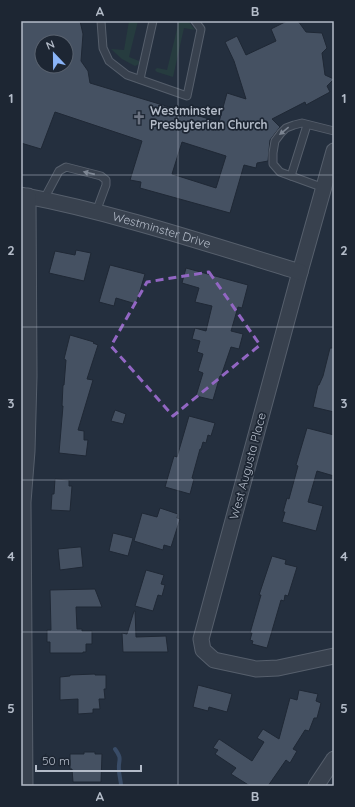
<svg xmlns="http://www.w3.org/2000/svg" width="355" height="807" font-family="Quicksand,sans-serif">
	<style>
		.green { fill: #263c3f }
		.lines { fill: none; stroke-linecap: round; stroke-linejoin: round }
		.stream { stroke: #394c67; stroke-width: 4 }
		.building { fill: #455162; stroke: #1f2835; fill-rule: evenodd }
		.service-casing { stroke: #565f6c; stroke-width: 9 }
		.minor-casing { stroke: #565f6c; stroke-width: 17 }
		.service { stroke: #38414e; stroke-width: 7 }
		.minor { stroke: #38414e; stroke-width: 15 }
		.oneway { fill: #7c8592 }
		.marked { fill: none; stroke: #9266c3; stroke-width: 3; stroke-dasharray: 8 5; stroke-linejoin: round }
		.grid { fill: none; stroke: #b4bcc9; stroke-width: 1; stroke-opacity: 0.55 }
		.labels { text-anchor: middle; stroke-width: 3.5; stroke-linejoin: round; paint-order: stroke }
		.poi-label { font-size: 12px; font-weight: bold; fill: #b4bcc9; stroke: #1d2633; text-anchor: start }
		.street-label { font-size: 12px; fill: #b4bcc9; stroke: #1d2633 }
		.neatline { fill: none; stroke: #b4bcc9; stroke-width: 1.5 }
		.grid-label { font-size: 13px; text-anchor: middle; font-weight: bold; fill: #b4bcc9 }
	</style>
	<rect width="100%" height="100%" fill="#242f3e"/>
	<g class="green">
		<polygon points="129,21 138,21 129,57 139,61 139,64 135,66 122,59 111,49 124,50"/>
		<polygon points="179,21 188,21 195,30 184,28 173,77 157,72 155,70 157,68 167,70"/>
	</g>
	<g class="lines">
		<path class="stream" d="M115,749c8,11 3,10 4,21 0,6 2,10 2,16"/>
	</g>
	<g class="building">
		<path d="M21,21h59l3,13 -2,27 7,10 2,12 129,39 8,-29 19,6 -12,-38 -9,-19 12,-6 9,19 30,-14 -5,-12 16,-8h11l8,11 16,1 5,15 -5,5 3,22 9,4 -7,7 3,6 -24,13 -1,-3 -33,17 8,8 -10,13 -2,21 -11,2 -1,5 -12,-3 -14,48 -90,-25 1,-6 -11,-2 12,-39 -87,-29 -14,37 -20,-6zM42,42h24v24h-24zM182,142l44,14 -10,32 -44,-14z"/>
		<polygon points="76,250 91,253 84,281 49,273 55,251 75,255"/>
		<polygon points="110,265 145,274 136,304 116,298 114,306 99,302"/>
		<polygon points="186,268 248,285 242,308 238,307 231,331 243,334 239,349 231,347 221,376 220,376 213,400 196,396 203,373 198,371 203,354 197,352 200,341 192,339 195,328 206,331 212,306 195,302 199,288 182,283"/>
		<polygon points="70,335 94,342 93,343 98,345 87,379 93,380 78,430 84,431 84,440 88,440 86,456 59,453 63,406 62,406 63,385 64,385 66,360 64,359"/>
		<polygon points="330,348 334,348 334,412 313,407 318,385 319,385 323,376"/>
		<polygon points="115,410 126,414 123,424 111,421"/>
		<polygon points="189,416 215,423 211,436 208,435 206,443 203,442 201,449 200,449 192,478 194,479 190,494 165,487 174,456 177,457"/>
		<polygon points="307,428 334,435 334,476 317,471 308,502 323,506 316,531 282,522 285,512 283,512 287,498 289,499 298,466 296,465"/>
		<polygon points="55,479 69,480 69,486 72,486 70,511 51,510 52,494 54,494"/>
		<polygon points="160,508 178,514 177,518 180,519 171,547 164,545 163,550 134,541 142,513 157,517"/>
		<polygon points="113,533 133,538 128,556 109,551"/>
		<polygon points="79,547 81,547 83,567 60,570 58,549"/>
		<polygon points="272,556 286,560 285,564 297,567 288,596 285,595 284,601 281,600 267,648 252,644 253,641 250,640 252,633 250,633 261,595 259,595"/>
		<polygon points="146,570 164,575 161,584 165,585 162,596 158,595 153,611 135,606"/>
		<polygon points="95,589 102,607 76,607 77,629 82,629 82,631 92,631 92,644 86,644 86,652 83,652 83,653 50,653 50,642 47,642 47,630 51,630 50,590"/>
		<polygon points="134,611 135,611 136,637 166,636 168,652 123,652 122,633 127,634"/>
		<polygon points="95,674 95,675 106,675 106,689 104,689 105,699 99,699 100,709 93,709 93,713 78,714 78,699 60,700 60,677 70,676 70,675"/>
		<polygon points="198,685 232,694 227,712 209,707 208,711 193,707"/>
		<polygon points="299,690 318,694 316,701 321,703 317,718 314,718 309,731 305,730 293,749 297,751 290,763 286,760 268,786 250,786 231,774 236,768 215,754 218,750 213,748 219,739 252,761 264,742 257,738 263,729 279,739 290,698 297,700"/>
		<polygon points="84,752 95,752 95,754 102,754 101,782 73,782 72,769 70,769 70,754 84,754"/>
	</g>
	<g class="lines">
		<g class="service-casing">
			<g id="service">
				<polyline points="101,21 103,48 109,61 127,75 187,96 201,29 195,21"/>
				<polyline points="140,79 153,21"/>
				<polyline points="291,176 307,125"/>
				<polyline points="324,188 280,172 273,164 273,153 275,141 281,133 286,128 294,125 302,123 334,131"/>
				<polyline points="44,199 59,171 66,167 101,176 106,180 106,185 96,212"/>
			</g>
		</g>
		<g class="minor-casing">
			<g id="minor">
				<polyline points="334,151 300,272 201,639 203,650 214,660 256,669 278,668 334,656"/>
				<path id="s1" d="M21,195c95,18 187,49 279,77"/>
				<polyline points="25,786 23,502 27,451 29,376 28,196"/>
				<polyline points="316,786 334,759"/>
			</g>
		</g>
		<use href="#service" class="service"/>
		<use href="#minor" class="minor"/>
	</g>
	<defs><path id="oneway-solid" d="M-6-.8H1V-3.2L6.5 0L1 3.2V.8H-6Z"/></defs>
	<g class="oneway">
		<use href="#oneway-solid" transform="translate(284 131) rotate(141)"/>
		<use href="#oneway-solid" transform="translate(89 173) rotate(-167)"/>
	</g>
	<path class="marked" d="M209,272l51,73 -87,71 -62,-70 36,-64z"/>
	<path class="grid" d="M178,21v765M21,175h313M21,327h313M21,480h313M21,632h313"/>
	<defs>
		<g id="church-bare" transform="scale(1.08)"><path d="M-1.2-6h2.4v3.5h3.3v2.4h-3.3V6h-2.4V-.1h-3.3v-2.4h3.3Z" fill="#6b7280" stroke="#1d2633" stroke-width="2.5" paint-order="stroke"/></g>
	</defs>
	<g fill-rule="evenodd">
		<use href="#church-bare" x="139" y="118"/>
	</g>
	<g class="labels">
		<g class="poi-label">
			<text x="150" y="115">Westminster<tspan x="150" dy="14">Presbyterian Church</tspan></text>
		</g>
		<g class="street-label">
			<text dy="4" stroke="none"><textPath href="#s1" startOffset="145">Westminster Drive</textPath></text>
			<text transform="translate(248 466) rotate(-75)" y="4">West Augusta Place</text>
		</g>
	</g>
	<rect width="355" height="807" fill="none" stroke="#1d2633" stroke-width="44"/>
	<g transform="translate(54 54) rotate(338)"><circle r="19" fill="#1d2633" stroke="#59626f"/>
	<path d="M0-3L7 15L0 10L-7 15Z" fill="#8ab4f8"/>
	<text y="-6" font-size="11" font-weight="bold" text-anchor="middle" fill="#b4bcc9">N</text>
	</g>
	<path d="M36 765v6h105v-6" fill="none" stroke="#b4bcc9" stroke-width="2"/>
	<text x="42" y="765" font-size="12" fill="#b4bcc9" stroke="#1d2633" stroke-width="3" paint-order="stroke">50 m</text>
	<rect x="22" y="22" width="311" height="763" class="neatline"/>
	<g class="grid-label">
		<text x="100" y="16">A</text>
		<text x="255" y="16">B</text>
		<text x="11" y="103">1</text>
		<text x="344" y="103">1</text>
		<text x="11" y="255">2</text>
		<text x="344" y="255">2</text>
		<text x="11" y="408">3</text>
		<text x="344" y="408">3</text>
		<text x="11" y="561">4</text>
		<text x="344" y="561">4</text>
		<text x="11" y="713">5</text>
		<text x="344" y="713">5</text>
		<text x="100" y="801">A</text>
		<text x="255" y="801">B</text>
	</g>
</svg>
